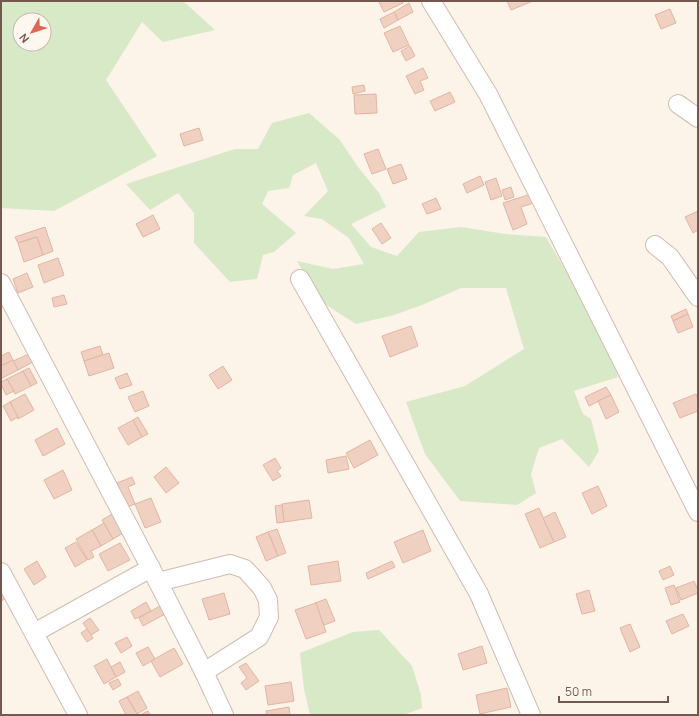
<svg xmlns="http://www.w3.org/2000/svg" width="699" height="716" font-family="Manrope,sans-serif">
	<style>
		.green { fill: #d8e9c7; fill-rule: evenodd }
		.building { fill: #f0d0c1; stroke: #e2b5a2 }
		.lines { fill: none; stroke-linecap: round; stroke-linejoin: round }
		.minor-casing { stroke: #cfbcb1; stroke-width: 20 }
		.minor { stroke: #fff; stroke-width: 18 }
	</style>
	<rect width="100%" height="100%" fill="#fcf3e9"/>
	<g class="green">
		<path d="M3,1h180l32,29 -52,12 -21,-20 -36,58 51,76 -103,55 -53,-3v-205zM20,20h24v24h-24z"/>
		<polygon points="309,113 339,139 358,167 379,193 386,207 351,224 371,247 397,256 419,232 461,227 505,234 546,237 602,334 618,377 574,391 583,414 591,419 599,451 589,467 562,439 539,448 531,474 536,493 517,505 460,501 425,454 406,402 465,386 524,349 506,288 461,288 422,305 394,315 356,324 320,301 297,261 333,269 364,264 349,238 322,219 304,216 328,191 316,163 293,175 289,188 268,191 262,204 296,233 274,252 263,255 257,279 230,282 194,243 194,213 178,193 150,210 126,184 235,149 258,149 272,123"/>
		<polygon points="379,630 412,666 421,695 422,708 406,714 406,715 310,715 304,689 300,653 353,632"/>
	</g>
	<g class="building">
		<polygon points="381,1 403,1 403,3 384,12 379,2"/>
		<polygon points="507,1 533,1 511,10"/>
		<polygon points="409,3 413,12 398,20 394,12"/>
		<polygon points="670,9 676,23 661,29 655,15"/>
		<polygon points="394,12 398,20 384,28 380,19"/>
		<polygon points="400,26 409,45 393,52 384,33"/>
		<polygon points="410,46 415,56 406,61 401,51"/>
		<polygon points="423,68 428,78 420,81 424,90 415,94 406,76"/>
		<polygon points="364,85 365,91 353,94 352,87"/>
		<polygon points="450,92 455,102 435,111 430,101"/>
		<polygon points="376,94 377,113 355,114 354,95"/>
		<polygon points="199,128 203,140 184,146 180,134"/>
		<polygon points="378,149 386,169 372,174 364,154"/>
		<polygon points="401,164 407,179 393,184 387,169"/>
		<polygon points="480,176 484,185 467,193 463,184"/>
		<polygon points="496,178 502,196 491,200 485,182"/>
		<polygon points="511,187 514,197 505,200 502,190"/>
		<polygon points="531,194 534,203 521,207 527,224 513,230 503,203"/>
		<polygon points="436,198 441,209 427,214 422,204"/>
		<polygon points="698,211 698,230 693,233 685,217"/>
		<polygon points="153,215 160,229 143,237 136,224"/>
		<polygon points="381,223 391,238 382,244 372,229"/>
		<polygon points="45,227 53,251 43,255 37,237 18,243 15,237"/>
		<polygon points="37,237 43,255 24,262 18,243"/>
		<polygon points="58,258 64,275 44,283 38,265"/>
		<polygon points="27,273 33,287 18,293 13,279"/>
		<polygon points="64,295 67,304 54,307 52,298"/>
		<polygon points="686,309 688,314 673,321 671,316"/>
		<polygon points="688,314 693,327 678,333 673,321"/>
		<polygon points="411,326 418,346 390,357 382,336"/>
		<polygon points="100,346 103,355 84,361 81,352"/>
		<polygon points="9,352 13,360 1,366 1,356"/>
		<polygon points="109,353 114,368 89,376 84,361"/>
		<polygon points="29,354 33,362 18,370 13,361"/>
		<polygon points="13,360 18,370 2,378 1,375 1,366"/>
		<polygon points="223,366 232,380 218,389 209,375"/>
		<polygon points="29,368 37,383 31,386 23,371"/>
		<polygon points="23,371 31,386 15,394 7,379"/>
		<polygon points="127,373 132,385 120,389 115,378"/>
		<polygon points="7,379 14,391 6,395 1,384 1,382"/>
		<polygon points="606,387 611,395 589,406 585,397"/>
		<polygon points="143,391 149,406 135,412 128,397"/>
		<polygon points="25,394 34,410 18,419 10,402"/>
		<polygon points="696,394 698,400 698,411 680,418 673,403"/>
		<polygon points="611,395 619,412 606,419 598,401"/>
		<polygon points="10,402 18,417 11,421 3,406"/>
		<polygon points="138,417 148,434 142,437 133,420"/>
		<polygon points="133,420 142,437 128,445 118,428"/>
		<polygon points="57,428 65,444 43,456 35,440"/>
		<polygon points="370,440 378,455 354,468 346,453"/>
		<polygon points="346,456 349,469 328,473 326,460"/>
		<polygon points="275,458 281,468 277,471 281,476 273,481 263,465"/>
		<polygon points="166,467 179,483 166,493 154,477"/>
		<polygon points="63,470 72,490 54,499 44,480"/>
		<polygon points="132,477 135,484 128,487 135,504 127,507 117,483"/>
		<polygon points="598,486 607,506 592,514 582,493"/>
		<polygon points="151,498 161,522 145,528 135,504"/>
		<polygon points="309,500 312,518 284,522 282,504"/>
		<polygon points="282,505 284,522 277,523 275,506"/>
		<polygon points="539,508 554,542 540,548 525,514"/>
		<polygon points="555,512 566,537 554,542 543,518"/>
		<polygon points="114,513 125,532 113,539 102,520"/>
		<polygon points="104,523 113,539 101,546 92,530"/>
		<polygon points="277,529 286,553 278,556 268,532"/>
		<polygon points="92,530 101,546 91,551 94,557 88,560 76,539"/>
		<polygon points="423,530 431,551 403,563 394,542"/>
		<polygon points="268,532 278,556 266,561 256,537"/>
		<polygon points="76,542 87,560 75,567 65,548"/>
		<polygon points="120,543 130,560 108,571 99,554"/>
		<polygon points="37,561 46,577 34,585 24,569"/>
		<polygon points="338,561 341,581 311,585 308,566"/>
		<polygon points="392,561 395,567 368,579 366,573"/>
		<polygon points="670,566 674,575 663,580 659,571"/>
		<polygon points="694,581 698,590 698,593 681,600 676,588"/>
		<polygon points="674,585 680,602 671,605 665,588"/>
		<polygon points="589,590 595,611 582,614 576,594"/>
		<polygon points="224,593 230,614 209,620 202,599"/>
		<polygon points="1,594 2,594 5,599 1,601"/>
		<polygon points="326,599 335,621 324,625 315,603"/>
		<polygon points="146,602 151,611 135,619 131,611"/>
		<polygon points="316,603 326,632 306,639 295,610"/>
		<polygon points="160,606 165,614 143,626 139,618"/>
		<polygon points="683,614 689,626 672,634 666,621"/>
		<polygon points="90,618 99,630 91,635 83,623"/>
		<polygon points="630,624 640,647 630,652 620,628"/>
		<polygon points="87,629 93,638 87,642 81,633"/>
		<polygon points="127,637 132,646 121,653 115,643"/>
		<polygon points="482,646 487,663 463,670 458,654"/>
		<polygon points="148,647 155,659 143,666 136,653"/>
		<polygon points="174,648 183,664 160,677 151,661"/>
		<polygon points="107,659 116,677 104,684 94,666"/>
		<polygon points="120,662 125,672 116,677 111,667"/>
		<polygon points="246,663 259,681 246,690 241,683 247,678 239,667"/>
		<polygon points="118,679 121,685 113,690 109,683"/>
		<polygon points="291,682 294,701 268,705 265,686"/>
		<polygon points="507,688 511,707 480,714 476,695"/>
		<polygon points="138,691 147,708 137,714 127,697"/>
		<polygon points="127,697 137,714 135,715 126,715 119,701"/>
		<polygon points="289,707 290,715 267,715 266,711"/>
		<polygon points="148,711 150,715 140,715"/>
	</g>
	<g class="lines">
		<g class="minor-casing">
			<g id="minor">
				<polyline points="431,1 488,94 698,512"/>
				<polyline points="678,104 698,118"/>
				<polyline points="655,245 670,257 698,297"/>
				<polyline points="300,279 479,594 531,715"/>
				<polyline points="1,283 158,582 204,672 224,715"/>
				<polyline points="1,572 78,715"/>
				<polyline points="158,582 230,564 245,569 262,588 268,600 269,617 259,637 204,672"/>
				<polyline points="34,633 151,568"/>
			</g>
		</g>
		<use href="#minor" class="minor"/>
	</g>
	<rect width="699" height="716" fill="none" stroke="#75584d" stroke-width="4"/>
	<g transform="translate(32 32) rotate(231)"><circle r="19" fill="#fef7ef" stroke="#c7b7ae"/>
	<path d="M0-3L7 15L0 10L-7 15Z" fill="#e06654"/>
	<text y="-6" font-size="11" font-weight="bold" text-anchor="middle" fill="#75584d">N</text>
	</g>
	<path d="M559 696v6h109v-6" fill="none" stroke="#75584d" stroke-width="2"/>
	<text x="565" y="696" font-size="12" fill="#75584d" stroke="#fef7ef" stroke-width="3" paint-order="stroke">50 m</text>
</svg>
